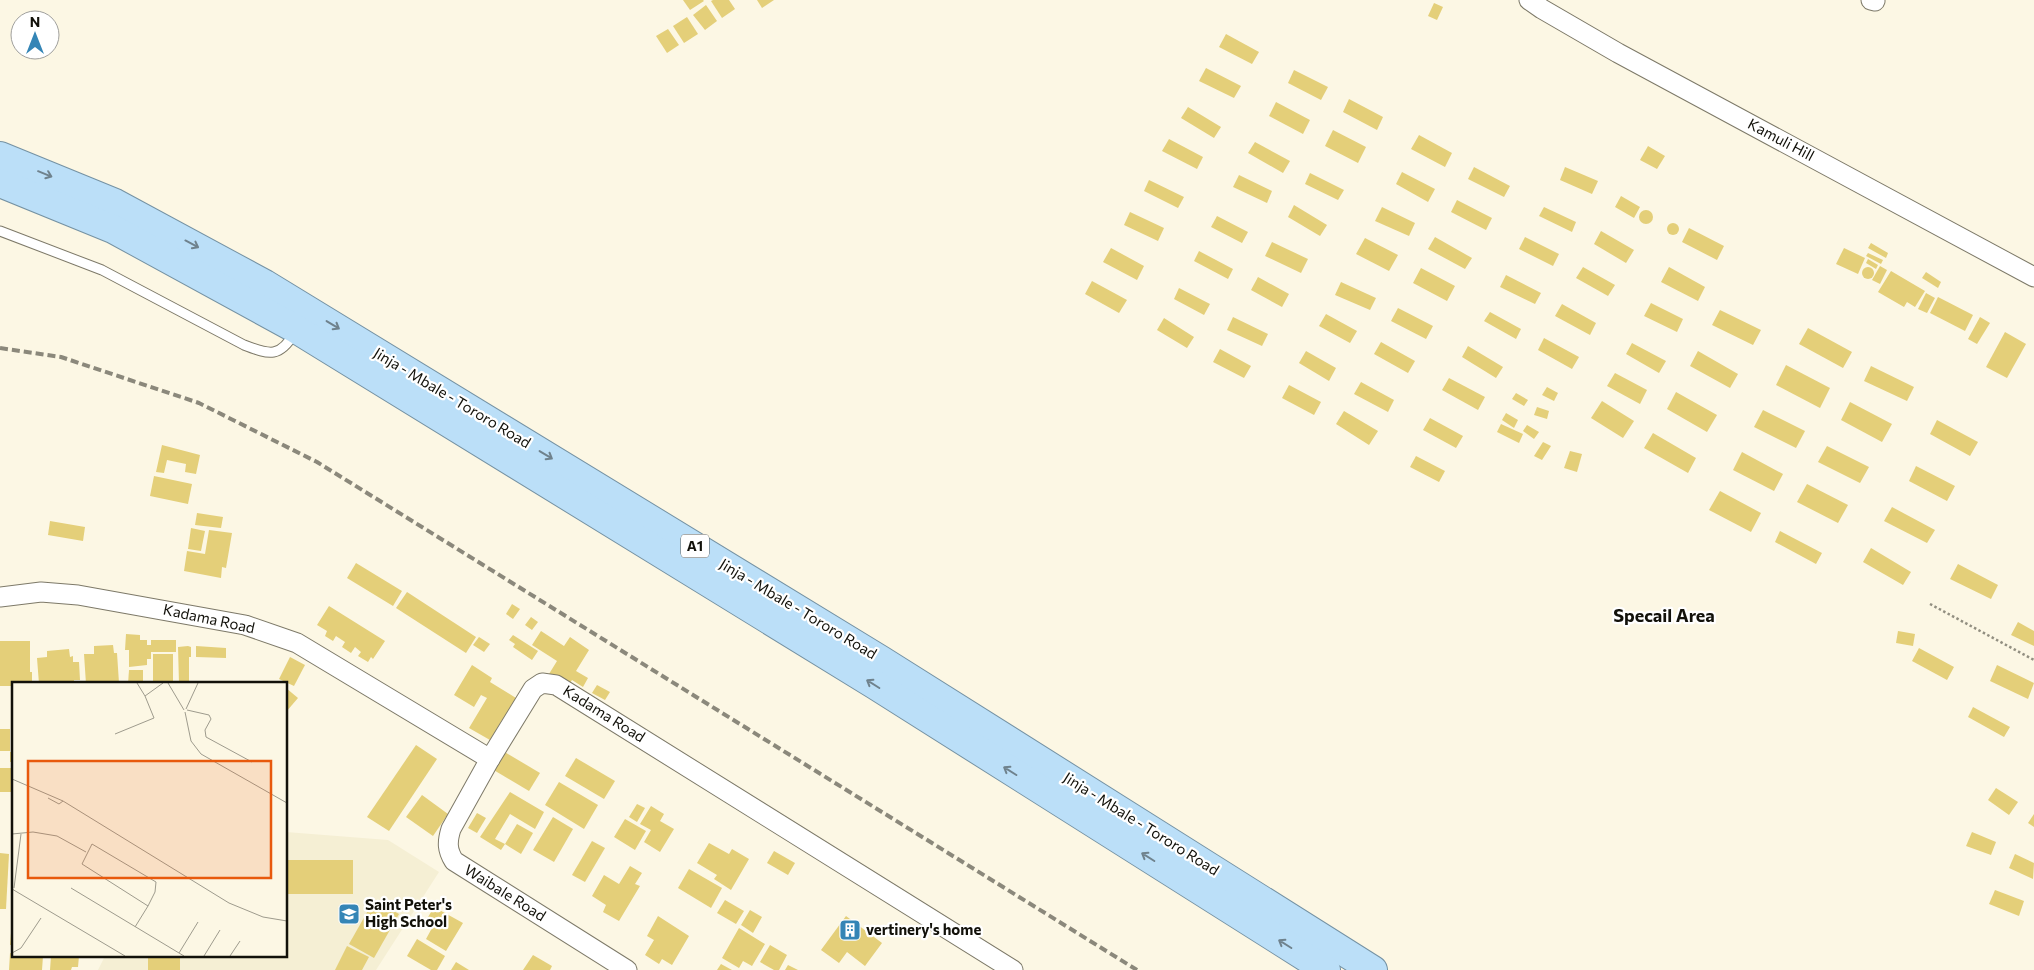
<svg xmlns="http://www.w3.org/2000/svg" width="2034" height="970" font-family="Commissioner,sans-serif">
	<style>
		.built { fill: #f5efd4 }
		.building { fill: #e4cf79 }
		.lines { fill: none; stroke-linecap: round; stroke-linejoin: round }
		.service-casing { stroke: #7d7968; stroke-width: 11 }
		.minor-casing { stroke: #7d7968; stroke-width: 21 }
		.trunk-casing { stroke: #7592a3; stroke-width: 30 }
		.path { stroke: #928f81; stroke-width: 2.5; stroke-dasharray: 2.5 2.5; stroke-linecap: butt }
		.service { stroke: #fff; stroke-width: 9 }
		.minor { stroke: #fff; stroke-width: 19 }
		.trunk { stroke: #bbdff8; stroke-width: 28 }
		.rail { stroke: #8b887b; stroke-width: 4; stroke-dasharray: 8 4; stroke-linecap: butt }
		.oneway { stroke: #6f828d }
		.labels { text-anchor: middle; stroke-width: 4.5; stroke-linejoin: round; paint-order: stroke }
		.shield { fill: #fff; stroke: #595854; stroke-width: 1 }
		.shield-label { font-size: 14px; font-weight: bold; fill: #12110a }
		.street-label { font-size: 15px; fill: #12110a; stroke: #fff }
		.poi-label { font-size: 15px; font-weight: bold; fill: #12110a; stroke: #fff; text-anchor: start }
		.quarter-label { font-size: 18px; font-weight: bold; fill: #12110a; stroke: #fff }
		.inset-road { fill: none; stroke: #9e9b8d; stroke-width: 1 }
		.view { fill: #e8590c; fill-opacity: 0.15; stroke: #e8590c; stroke-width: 2.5 }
		.inset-edge { fill: none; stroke: #12110a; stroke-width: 2.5 }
	</style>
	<rect width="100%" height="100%" fill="#fcf7e4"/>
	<polygon class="built" points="286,832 388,840 439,872 376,970 98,970 105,956 286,956"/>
	<g class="building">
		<polygon points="683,0 703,0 704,1 690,10"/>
		<polygon points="713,0 729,0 735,9 722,18 711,1"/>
		<polygon points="757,0 774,0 762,8"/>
		<polygon points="1434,3 1443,7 1437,20 1428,16"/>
		<polygon points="706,5 717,21 705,30 693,15"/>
		<polygon points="687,17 698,34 684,43 673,26"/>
		<polygon points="668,29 679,45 667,53 656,36"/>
		<polygon points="1226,34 1259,52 1252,64 1219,47"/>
		<polygon points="1206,68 1241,86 1234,98 1199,81"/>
		<polygon points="1294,70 1328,87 1321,100 1288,83"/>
		<polygon points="1349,99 1383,117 1377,130 1343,112"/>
		<polygon points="1276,102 1310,120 1303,134 1269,116"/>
		<polygon points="1188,107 1221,127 1214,138 1181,118"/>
		<polygon points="1333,130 1366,147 1358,163 1325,146"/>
		<polygon points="1419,135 1452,153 1445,167 1411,149"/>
		<polygon points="1169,139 1203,157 1197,169 1162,151"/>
		<polygon points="1255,142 1290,161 1283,173 1248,153"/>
		<polygon points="1648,146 1665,156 1657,169 1640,160"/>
		<polygon points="1474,167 1510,186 1504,197 1468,179"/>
		<polygon points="1565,167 1598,181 1592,194 1560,180"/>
		<polygon points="1402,172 1435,189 1428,202 1396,184"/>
		<polygon points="1310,173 1344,190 1338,200 1305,184"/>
		<polygon points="1239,175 1272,191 1267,203 1233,187"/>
		<polygon points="1149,180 1184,197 1178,208 1144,191"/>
		<polygon points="1621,196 1640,207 1634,218 1615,207"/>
		<polygon points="1457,200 1492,218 1486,230 1451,212"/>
		<polygon points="1294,205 1327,225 1320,236 1288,217"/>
		<polygon points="1382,207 1415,223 1409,236 1375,221"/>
		<polygon points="1544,207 1576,222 1572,232 1539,216"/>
		<circle cx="1646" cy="217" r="7"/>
		<polygon points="1130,212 1164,228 1158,241 1124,225"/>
		<polygon points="1217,216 1248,232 1242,243 1211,227"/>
		<circle cx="1673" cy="229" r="6"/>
		<polygon points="1689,228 1724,246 1717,260 1682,242"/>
		<polygon points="1601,231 1634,250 1626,263 1594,244"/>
		<polygon points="1435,237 1472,258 1465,269 1428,249"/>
		<polygon points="1525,237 1559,254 1553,266 1519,249"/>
		<polygon points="1365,238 1398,255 1389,271 1356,254"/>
		<polygon points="1272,242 1308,259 1301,273 1265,256"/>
		<polygon points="1871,243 1888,253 1886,258 1868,248"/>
		<polygon points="1111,248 1144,266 1137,280 1103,262"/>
		<polygon points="1844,248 1865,258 1858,274 1836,264"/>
		<polygon points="1199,251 1233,269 1228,279 1194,261"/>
		<polygon points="1868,253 1883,260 1881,264 1866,256"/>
		<polygon points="1868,259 1878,265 1876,269 1866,263"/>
		<polygon points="1880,266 1887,270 1880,284 1872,280"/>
		<polygon points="1583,267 1615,285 1608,296 1576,278"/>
		<polygon points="1669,267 1705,287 1698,301 1661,282"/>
		<circle cx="1868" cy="273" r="6"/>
		<polygon points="1421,268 1455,286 1447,301 1413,283"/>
		<polygon points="1891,271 1925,291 1915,307 1907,302 1904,307 1878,292"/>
		<polygon points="1926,272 1941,282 1938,288 1922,278"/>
		<polygon points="1506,275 1541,293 1535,304 1500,287"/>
		<polygon points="1258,277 1289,294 1282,307 1251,290"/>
		<polygon points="1092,281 1127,300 1119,313 1085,294"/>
		<polygon points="1341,282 1376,298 1370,310 1335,295"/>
		<polygon points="1179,288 1210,304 1204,315 1174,299"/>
		<polygon points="1926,293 1935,298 1927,313 1918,309"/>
		<polygon points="1938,297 1973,315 1965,331 1930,313"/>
		<polygon points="1651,303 1683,319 1677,332 1644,316"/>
		<polygon points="1562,304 1596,323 1590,335 1555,316"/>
		<polygon points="1398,308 1433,326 1426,339 1391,321"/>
		<polygon points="1720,310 1761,330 1753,345 1712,325"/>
		<polygon points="1490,312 1521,329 1516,339 1484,321"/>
		<polygon points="1326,314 1357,331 1350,343 1319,326"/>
		<polygon points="1233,317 1268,334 1262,346 1227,330"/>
		<polygon points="1980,317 1990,323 1977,344 1968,339"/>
		<polygon points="1164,318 1194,337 1187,348 1157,330"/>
		<polygon points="1808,328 1852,352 1843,368 1799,344"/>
		<polygon points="2005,332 2026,344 2007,378 1986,367"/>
		<polygon points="1544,338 1579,357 1572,369 1538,350"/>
		<polygon points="1381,342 1415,361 1408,373 1374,354"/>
		<polygon points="1632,343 1666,361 1659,373 1626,354"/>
		<polygon points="1468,346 1503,367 1496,378 1462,357"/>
		<polygon points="1220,349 1251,366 1244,378 1213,362"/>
		<polygon points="1306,351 1336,368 1329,381 1299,363"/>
		<polygon points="1698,351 1738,374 1730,388 1690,366"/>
		<polygon points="1786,365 1830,388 1820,408 1776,385"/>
		<polygon points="1871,366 1914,387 1907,401 1864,381"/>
		<polygon points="1615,373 1647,390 1640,404 1607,386"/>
		<polygon points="1449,378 1485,397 1478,410 1442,390"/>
		<polygon points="1361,382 1394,400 1388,412 1354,394"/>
		<polygon points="1289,385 1321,402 1314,415 1282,398"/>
		<polygon points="1547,387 1558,393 1554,401 1542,395"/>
		<polygon points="1676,392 1717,415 1707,432 1667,409"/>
		<polygon points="1516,393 1528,400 1524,406 1512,399"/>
		<polygon points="1602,401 1634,421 1623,438 1591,418"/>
		<polygon points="1850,402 1892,424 1882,442 1841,420"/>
		<polygon points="1537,407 1549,411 1547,419 1534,415"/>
		<polygon points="1763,410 1805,431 1796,448 1754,427"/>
		<polygon points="1344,411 1378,431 1369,445 1336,424"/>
		<polygon points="1506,413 1518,420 1514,428 1502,420"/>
		<polygon points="1430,418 1463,436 1456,448 1423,430"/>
		<polygon points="1937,420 1978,442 1970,456 1930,434"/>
		<polygon points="1501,424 1523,434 1519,443 1497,432"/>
		<polygon points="1527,425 1539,432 1534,439 1523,431"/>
		<polygon points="1653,433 1696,458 1688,473 1644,448"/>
		<polygon points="1543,442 1551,446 1542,460 1534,456"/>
		<polygon points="162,445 200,455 196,474 185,472 186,464 167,460 164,473 156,472"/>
		<polygon points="1827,446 1869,467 1860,483 1818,462"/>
		<polygon points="1570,451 1582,454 1577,472 1564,468"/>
		<polygon points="1742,452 1783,474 1774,491 1733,470"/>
		<polygon points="1416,456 1445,471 1439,482 1410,467"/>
		<polygon points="1916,466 1955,486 1947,501 1909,481"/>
		<polygon points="154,476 192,484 188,504 150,496"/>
		<polygon points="1807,484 1848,505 1838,523 1797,502"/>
		<polygon points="1720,491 1761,513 1751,532 1709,510"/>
		<polygon points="1892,507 1935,530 1927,543 1884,521"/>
		<polygon points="197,513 223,517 221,528 195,525"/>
		<polygon points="50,521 85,527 83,541 48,535"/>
		<polygon points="191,528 205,531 201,551 188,549"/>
		<polygon points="209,530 232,533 226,568 222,567 221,578 184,571 187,551 205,554"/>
		<polygon points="1780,531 1822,553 1816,564 1775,542"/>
		<polygon points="1871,548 1911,572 1903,585 1863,562"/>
		<polygon points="356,563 402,591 393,606 347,578"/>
		<polygon points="1958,564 1998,585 1991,599 1950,579"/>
		<polygon points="407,592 476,637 466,653 396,608"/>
		<polygon points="512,604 520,609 513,619 506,614"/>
		<polygon points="329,606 385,641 373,659 371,657 368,662 358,656 361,652 355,647 351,653 342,647 345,642 336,636 333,641 325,636 327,631 317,625"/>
		<polygon points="531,617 538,622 532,630 525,625"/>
		<polygon points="2018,622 2034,631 2034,646 2011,635"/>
		<polygon points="541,631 564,646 570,637 589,650 576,671 588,678 583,687 572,680 568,686 549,674 557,661 532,645"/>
		<polygon points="1898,631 1915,634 1913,646 1896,643"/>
		<polygon points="126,634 140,635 140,640 147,640 147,645 151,645 151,640 176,640 176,652 151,652 151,659 147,659 147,665 129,667 129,650 125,650"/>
		<polygon points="513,635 538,651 532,660 513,647 515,644 509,640"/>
		<polygon points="479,637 490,644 484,652 473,645"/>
		<polygon points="0,641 30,641 30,672 32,672 32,684 14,684 14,698 12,698 12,686 0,686"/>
		<polygon points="113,645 114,653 117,653 119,683 86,684 84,654 94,654 94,646"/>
		<polygon points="188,646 191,647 191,657 189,657 189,684 179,684 178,647"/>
		<polygon points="196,646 226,648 226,658 196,657"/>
		<polygon points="1919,648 1954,667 1947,680 1912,661"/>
		<polygon points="69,649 70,657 73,656 73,662 79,662 80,680 74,680 74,684 39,684 37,658 47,657 47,651"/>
		<rect x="153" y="654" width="20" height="30"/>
		<polygon points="290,657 305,665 294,686 279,679"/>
		<polygon points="472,665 492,678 490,682 516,698 509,709 513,711 506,723 502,720 490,740 469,728 487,698 481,695 474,707 454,695"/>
		<polygon points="1997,665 2034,683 2028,699 1990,681"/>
		<polygon points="129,670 143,670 143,684 128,684"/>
		<polygon points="597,685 610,692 605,700 592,693"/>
		<polygon points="286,688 298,698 286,712"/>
		<polygon points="1973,707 2010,727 2004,737 1968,717"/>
		<rect x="0" y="729" width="10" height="22"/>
		<polygon points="12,733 14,733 14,762 10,762 10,752 12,752"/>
		<polygon points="416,745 437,759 389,831 367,817"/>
		<polygon points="503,751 540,773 529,791 492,769"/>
		<polygon points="576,758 615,781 604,799 565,776"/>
		<rect x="0" y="768" width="14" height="24"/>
		<polygon points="559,782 598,805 584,829 545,805"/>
		<polygon points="1996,788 2018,802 2009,815 1988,800"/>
		<polygon points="510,792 544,812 535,829 510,814 495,839 505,844 501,850 480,837"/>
		<polygon points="422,795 448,814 433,836 406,817"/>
		<polygon points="637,804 645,808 637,822 629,817"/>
		<polygon points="651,806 664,814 660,821 674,829 660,852 644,842 651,830 640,824"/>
		<polygon points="477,813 486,818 477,833 468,828"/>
		<polygon points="2034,814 2034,827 2028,823"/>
		<polygon points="553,817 573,829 554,862 533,850"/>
		<polygon points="625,819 646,831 635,850 614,837"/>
		<polygon points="517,824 533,833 521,854 505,844"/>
		<polygon points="1972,832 1996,842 1991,855 1966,846"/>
		<polygon points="592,841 605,848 585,882 572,875"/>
		<polygon points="709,843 729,854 732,849 749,859 731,890 714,879 717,875 697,863"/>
		<polygon points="774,851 795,863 788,875 767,863"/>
		<polygon points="0,853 9,854 6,909 0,909"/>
		<polygon points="2015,854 2034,863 2033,879 2009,868"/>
		<rect x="286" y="860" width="67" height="34"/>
		<polygon points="630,866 642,873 635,884 640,886 619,921 603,912 606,905 592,896 604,875 619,884"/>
		<polygon points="689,869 722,888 711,908 678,888"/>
		<polygon points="1995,890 2024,901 2019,916 1989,904"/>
		<polygon points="12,892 14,892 14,909 11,909"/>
		<polygon points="374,900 399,914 374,958 349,944"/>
		<polygon points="725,900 744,911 736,924 717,913"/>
		<polygon points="434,907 463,923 446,951 426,939 432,928 424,924"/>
		<polygon points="750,910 762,917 753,933 741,925"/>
		<polygon points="658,916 689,936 672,965 662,959 659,964 645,955 654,940 647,936"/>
		<polygon points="846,916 882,943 865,966 847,952 839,963 821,950"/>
		<polygon points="739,928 765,944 752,966 743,961 739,968 722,958"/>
		<polygon points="11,933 14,933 14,945 10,945"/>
		<polygon points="417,939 445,956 437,970 431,970 407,956"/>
		<polygon points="770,945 787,955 779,970 774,970 760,962"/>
		<polygon points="347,946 369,957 362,970 335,970"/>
		<polygon points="10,953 14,954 14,956 43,956 42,970 9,970"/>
		<polygon points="533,955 552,966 550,970 523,970"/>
		<polygon points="51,956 79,956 78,967 72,967 71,970 50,970"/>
		<rect x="148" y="956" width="32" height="14"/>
		<polygon points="456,962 469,970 451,970"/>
		<polygon points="721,964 732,970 717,970"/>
		<polygon points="788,965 798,970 785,970"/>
	</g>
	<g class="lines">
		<g class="service-casing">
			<path id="service" d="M0,231l102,39 142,75c26,10 36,13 51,-13"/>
		</g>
		<g class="minor-casing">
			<g id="minor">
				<polyline points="1529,0 1542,9 1618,53 2034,277"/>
				<polyline points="1871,0 1875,1"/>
				<polyline points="0,597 41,592 78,595 245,625 297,643 490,759"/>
				<path d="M627,970l-173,-109c-7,-11 -7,-19 -3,-32l39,-70 43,-70 9,-6 14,2 457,285"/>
			</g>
		</g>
		<g class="trunk-casing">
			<g id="trunk">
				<polyline points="0,156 115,203 265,284 881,660 1373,970"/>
				<polyline points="0,183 113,229 296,329 875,685 1326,970"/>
			</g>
		</g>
		<polyline class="path" points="1930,604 2034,660"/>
		<use href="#service" class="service"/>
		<use href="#minor" class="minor"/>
		<use href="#trunk" class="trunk"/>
		<polyline class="rail" points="0,348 61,357 199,403 317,462 1137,970"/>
	</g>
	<defs><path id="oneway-shaft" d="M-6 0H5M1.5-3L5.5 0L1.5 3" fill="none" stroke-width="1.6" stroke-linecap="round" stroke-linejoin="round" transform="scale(1.25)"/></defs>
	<g class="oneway">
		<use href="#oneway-shaft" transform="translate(45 174) rotate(22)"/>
		<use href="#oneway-shaft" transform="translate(192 244) rotate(28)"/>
		<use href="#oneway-shaft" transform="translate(333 325) rotate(31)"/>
		<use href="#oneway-shaft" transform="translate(546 455) rotate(31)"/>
		<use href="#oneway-shaft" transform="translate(873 684) rotate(-148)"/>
		<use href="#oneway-shaft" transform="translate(1010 771) rotate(-148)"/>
		<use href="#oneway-shaft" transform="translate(1148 857) rotate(-148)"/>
		<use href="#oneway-shaft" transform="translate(1285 944) rotate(-148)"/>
	</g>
	<defs>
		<g id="school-square" transform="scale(1.125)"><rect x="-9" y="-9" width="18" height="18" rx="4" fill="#3485b6" stroke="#fff"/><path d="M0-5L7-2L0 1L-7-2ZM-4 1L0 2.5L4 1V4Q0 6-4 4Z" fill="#fff"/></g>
		<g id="building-square" transform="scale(1.125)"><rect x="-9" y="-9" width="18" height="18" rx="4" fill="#3485b6" stroke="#fff"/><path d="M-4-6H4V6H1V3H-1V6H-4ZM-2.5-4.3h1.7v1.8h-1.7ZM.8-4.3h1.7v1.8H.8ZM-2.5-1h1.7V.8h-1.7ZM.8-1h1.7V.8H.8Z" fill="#fff"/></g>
	</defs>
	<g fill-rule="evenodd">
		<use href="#school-square" x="349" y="914"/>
		<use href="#building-square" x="850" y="930"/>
	</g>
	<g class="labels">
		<rect class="shield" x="681" y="534.5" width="28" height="23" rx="4"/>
		<g class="shield-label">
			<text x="695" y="551">A1</text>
		</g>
		<g class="street-label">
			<text transform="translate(1781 140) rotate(28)" y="5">Kamuli Hill</text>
			<text transform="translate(452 398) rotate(31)" y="5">Jinja - Mbale - Tororo Road</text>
			<text transform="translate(798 609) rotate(31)" y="5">Jinja - Mbale - Tororo Road</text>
			<text transform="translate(209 619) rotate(12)" y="5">Kadama Road</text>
			<text transform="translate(604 714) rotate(32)" y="5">Kadama Road</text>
			<text transform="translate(1141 824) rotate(32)" y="5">Jinja - Mbale - Tororo Road</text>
			<text transform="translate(505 893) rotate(32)" y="5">Waibale Road</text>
		</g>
		<g class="poi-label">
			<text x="365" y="910">Saint Peter's<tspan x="365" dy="17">High School</tspan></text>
			<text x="866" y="935">vertinery's home</text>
		</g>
		<g class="quarter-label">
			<text x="1664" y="622">Specail Area</text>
		</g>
	</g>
	<g transform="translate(12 682)">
		<rect width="275" height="275" fill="#fcf7e4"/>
		<path class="inset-road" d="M125,1l8,13 18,-13M156,1l16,27M174,27l12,-26M175,28l22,5 2,4 -6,11 1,7 46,25M173,30l6,29 10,13 86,49M103,52l39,-16 -9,-22M0,97l51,22 166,102 34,14 24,4M36,116l11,6 4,-3M0,152l21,-2 24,4 29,16M2,206l7,-54M59,206l113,68M0,207l113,67M123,245l13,-21 7,-14 1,-10 -64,-38 -10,20 66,42M0,271l9,-5 20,-30M167,271l19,-31M192,274l16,-26M218,274l10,-15"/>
		<path class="view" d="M16,79h243v117h-243z"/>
		<rect width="275" height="275" class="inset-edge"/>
	</g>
	<g transform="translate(35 35)"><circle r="24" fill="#ffffff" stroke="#a0a09d"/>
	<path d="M0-4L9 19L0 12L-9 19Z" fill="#3485b6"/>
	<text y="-8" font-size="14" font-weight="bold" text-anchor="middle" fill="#12110a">N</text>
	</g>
</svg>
